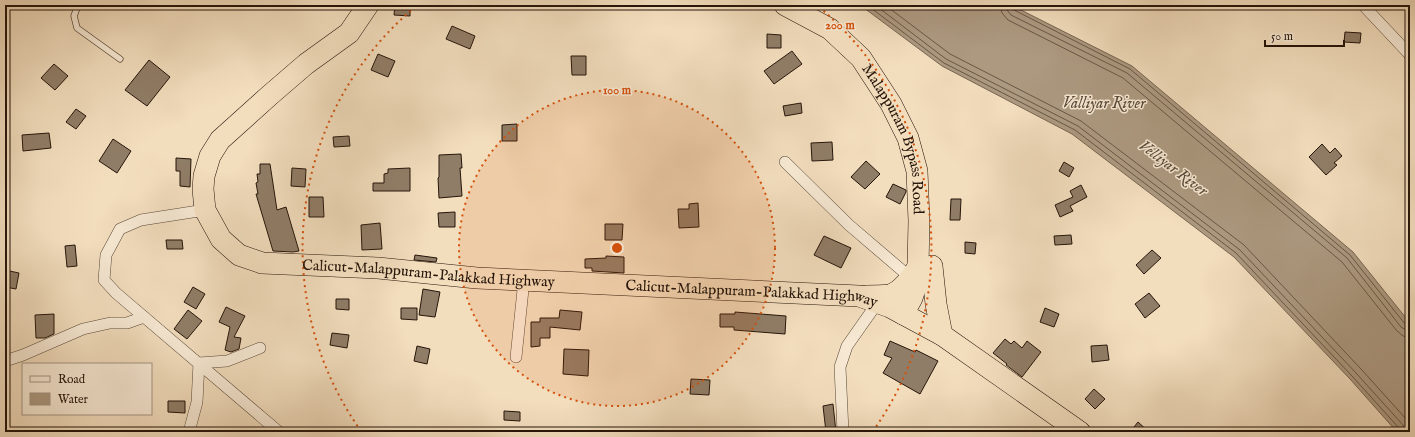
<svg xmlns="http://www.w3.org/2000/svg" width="1415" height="437" font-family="'IM FELL English',serif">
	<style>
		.water { fill: #ac9980; stroke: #766451 }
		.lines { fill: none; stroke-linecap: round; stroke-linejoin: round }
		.shore { stroke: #685745; stroke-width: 1 }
		.building { fill: #907d67; stroke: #25150a }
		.lane-casing { stroke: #584737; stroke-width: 7 }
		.street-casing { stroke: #584737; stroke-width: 12 }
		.highway-casing { stroke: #25150a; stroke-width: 22 }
		.lane { stroke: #f7e9d4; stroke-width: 5.5 }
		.street { stroke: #f7e9d4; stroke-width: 11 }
		.highway { stroke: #f2ddbd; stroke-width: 21 }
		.ring { fill: none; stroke: #d4520c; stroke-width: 2; stroke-dasharray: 2 4 }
		.labels { text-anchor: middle; stroke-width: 3; stroke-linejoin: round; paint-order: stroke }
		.street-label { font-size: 15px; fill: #25150a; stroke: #f7e9d4 }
		.water-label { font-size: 16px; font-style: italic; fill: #5b4a39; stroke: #f7e9d4 }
		.centre { fill: #d4520c; stroke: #f7e9d4; stroke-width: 2 }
		.ring-label { font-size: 12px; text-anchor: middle; font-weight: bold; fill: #d4520c; stroke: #f7e9d4; stroke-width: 3; stroke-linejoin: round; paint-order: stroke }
	</style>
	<rect width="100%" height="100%" fill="#f2ddbd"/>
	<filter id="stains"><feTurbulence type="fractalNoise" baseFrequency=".005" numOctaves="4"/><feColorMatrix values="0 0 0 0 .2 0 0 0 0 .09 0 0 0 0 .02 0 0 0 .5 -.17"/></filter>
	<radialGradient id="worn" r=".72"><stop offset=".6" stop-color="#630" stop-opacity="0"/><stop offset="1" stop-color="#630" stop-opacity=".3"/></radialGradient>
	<polygon class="water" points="860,5 1011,5 1132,66 1353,252 1410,323 1410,432 1397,432 1350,379 1234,257 1072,134 942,66"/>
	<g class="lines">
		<g class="shore">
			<polyline points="867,5 944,63 1075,130 1236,253 1352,376 1399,428 1400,432"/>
			<polyline points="875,5 946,59 1078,126 1240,250 1356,373 1403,425 1405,432"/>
			<polyline points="885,5 950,54 1081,121 1244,245 1361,369 1407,420 1410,425"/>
			<polyline points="1000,5 1002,13 1008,20 1123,78 1342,262 1397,331 1403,336 1410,337"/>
			<polyline points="1006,5 1007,10 1011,15 1127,73 1347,258 1401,327 1406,330 1410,331"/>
			<polyline points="1011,5 1012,8 1014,10 1130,69 1350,255 1405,324 1410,325"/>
		</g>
	</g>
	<g class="building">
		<polygon points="395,5 410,5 410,16 394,15"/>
		<polygon points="452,26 475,36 470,49 446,39"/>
		<polygon points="1345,32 1361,33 1360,43 1344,42"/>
		<polygon points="767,34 781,35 781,48 767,48"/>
		<polygon points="792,51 802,64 774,84 764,71"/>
		<polygon points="378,54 395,61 388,77 371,70"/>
		<polygon points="571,56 586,56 586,75 572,75"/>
		<polygon points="149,60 170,77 147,106 125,90"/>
		<polygon points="54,64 68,76 55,90 41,78"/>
		<polygon points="801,103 802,113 785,116 783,106"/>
		<polygon points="76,109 86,116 76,129 66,122"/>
		<polygon points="517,124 517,141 502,141 502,125"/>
		<polygon points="49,133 51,148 23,151 22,135"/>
		<polygon points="349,136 350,146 334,147 333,137"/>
		<polygon points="113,139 131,151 117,173 99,161"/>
		<polygon points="832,142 833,160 812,161 811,143"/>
		<polygon points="1322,144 1330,153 1335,148 1342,156 1334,163 1337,165 1326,175 1309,157"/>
		<polygon points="461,154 462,168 460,168 462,196 439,198 438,178 439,177 439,155"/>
		<polygon points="176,158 191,159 190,187 180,186 180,171 176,171"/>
		<polygon points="866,161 880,174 865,189 851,177"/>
		<polygon points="1064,162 1074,168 1069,177 1059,171"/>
		<polygon points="260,164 270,164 277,210 286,207 299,251 293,252 273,251 256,194 258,194 256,183 258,182 257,174 260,174"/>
		<polygon points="292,168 306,169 305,187 291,186"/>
		<polygon points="410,168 410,191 373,191 373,183 384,183 384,174 388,173 388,169"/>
		<polygon points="893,184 906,190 906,192 900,204 886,197"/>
		<polygon points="1081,185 1087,197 1070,206 1073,211 1060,217 1055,205 1073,197 1070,191"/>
		<polygon points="309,197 323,197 324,217 309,217"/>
		<polygon points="951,199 961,199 960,220 950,220"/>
		<polygon points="698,203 699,227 679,228 678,209 689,209 689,204"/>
		<polygon points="455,212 455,227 439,227 438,213"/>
		<polygon points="380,223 382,249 362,250 361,225"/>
		<polygon points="605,224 623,224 622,240 605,240"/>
		<polygon points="1071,235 1072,244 1055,245 1054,236"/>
		<polygon points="824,236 851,248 841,268 814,255"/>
		<polygon points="166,240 182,240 183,249 167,249"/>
		<polygon points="965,242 976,243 975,254 965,253"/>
		<polygon points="75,245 77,266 67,267 65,246"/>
		<polygon points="1152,250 1161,258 1144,274 1136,265"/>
		<polygon points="415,255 437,258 436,262 414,260"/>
		<polygon points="606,256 624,257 624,273 592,271 592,268 585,268 585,259 606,258"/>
		<polygon points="5,270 19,273 16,289 5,287"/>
		<polygon points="193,287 205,294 196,309 184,302"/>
		<polygon points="423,289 440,292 435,317 419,315"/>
		<polygon points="1149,293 1160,306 1145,318 1135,304"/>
		<polygon points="336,299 349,299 349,310 336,309"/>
		<polygon points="226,307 245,316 234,337 241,338 239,349 231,352 225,350 230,327 219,322"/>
		<polygon points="401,308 417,308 417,320 401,319"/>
		<polygon points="1045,308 1059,314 1054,327 1040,322"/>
		<polygon points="188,310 202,321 187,339 174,329"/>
		<polygon points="560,310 582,312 580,330 550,327 550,338 540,338 540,346 531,347 531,322 540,322 540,318 559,318"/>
		<polygon points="735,312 786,316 785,334 734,330 734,327 720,327 720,314 735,314"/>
		<polygon points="54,314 54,334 45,338 36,338 35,315"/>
		<polygon points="332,333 349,335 347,348 330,345"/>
		<polygon points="1005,339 1011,344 1014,341 1022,348 1027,341 1041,352 1022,377 1006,365 1007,364 993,353"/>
		<polygon points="890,341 915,352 916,350 938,361 920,394 883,373 892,358 884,355"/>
		<polygon points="1107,345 1109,360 1092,362 1091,346"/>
		<polygon points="417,346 430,349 427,364 414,361"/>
		<polygon points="564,349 589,350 588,376 563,374"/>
		<polygon points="691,379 710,380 709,395 690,394"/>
		<polygon points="1094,389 1105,399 1095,409 1085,399"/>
		<polygon points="168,401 185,401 185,413 168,412"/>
		<polygon points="833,404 836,432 826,432 823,406"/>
		<polygon points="504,411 520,412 520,421 504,420"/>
		<polygon points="1138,422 1149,432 1130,432"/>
	</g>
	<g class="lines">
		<g class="lane-casing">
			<polyline id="lane" points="78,5 74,16 77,28 120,59"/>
		</g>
		<g class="street-casing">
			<g id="street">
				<polyline points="1363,5 1410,55"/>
				<polyline points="785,162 849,225 911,278"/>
				<polyline points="205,210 141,220 120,229 106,255 104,280 116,293 279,432"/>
				<polyline points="516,357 524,280"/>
				<polyline points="5,361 23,355 83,329 110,323 127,323 144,317"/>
				<polyline points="189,432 197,402 199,363 227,361 260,348"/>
				<polyline points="843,432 840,367 847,346 878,302"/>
			</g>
		</g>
		<g class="highway-casing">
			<g id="highway">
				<path id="s1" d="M368,5l-19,28 -43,31 -36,31 -50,45 -10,16 -6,20 -1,13 2,21 16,29 18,16 23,8 116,5 99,10 382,18 31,11 52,28 138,97"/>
				<path id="s2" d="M785,5l45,24 31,29 30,46 17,34 9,33 2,50 -1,46 -1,16 -5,15 -9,16"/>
				<polyline points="932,266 936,304 942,335"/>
				<path d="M866,296c7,0 15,0 23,-1 11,-2 23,-18 29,-28"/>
			</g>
		</g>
		<use href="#lane" class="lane"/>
		<use href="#street" class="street"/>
		<use href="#highway" class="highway"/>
	</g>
	<circle cx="617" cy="248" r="158" fill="#d4520c" fill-opacity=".12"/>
	<g class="ring">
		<circle cx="617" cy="248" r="158"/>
		<path d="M361 431A315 315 0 0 1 415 7M819 7A315 315 0 0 1 873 431"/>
	</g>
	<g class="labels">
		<g class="street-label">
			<text dy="5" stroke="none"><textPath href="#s2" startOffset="183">Malappuram Bypass Road</textPath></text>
			<text dy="5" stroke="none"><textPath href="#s1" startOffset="524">Calicut-Malappuram-Palakkad Highway</textPath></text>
			<text dy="5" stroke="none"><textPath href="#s1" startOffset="848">Calicut-Malappuram-Palakkad Highway</textPath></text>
		</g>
		<g class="water-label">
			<text x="1104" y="108">Valliyar River</text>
			<text transform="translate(1174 167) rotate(37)" y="6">Velliyar River</text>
		</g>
	</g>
	<circle cx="617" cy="248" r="6" class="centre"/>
	<g class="ring-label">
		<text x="840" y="29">200 m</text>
		<text x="617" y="94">100 m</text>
	</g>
	<rect width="1415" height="437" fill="none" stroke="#f2ddbd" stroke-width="20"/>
	<rect x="6" y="6" width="1403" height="425" fill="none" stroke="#25150a" stroke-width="2"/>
	<rect x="10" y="10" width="1395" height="417" fill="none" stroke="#25150a"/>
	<rect x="22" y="363" width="130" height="52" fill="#f7e9d4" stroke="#a39483"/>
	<rect x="30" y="376" width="20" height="6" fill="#f7e9d4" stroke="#a39483"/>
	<text x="58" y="383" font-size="12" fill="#25150a">Road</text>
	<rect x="30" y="393" width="20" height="12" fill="#ac9980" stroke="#a39483"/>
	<text x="58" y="403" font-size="12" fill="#25150a">Water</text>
	<path d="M1265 40v6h79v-6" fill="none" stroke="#25150a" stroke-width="2"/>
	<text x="1271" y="40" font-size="12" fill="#25150a" stroke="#f7e9d4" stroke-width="3" paint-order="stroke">50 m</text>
	<rect width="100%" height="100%" filter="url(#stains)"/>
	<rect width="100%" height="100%" fill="url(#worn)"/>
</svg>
